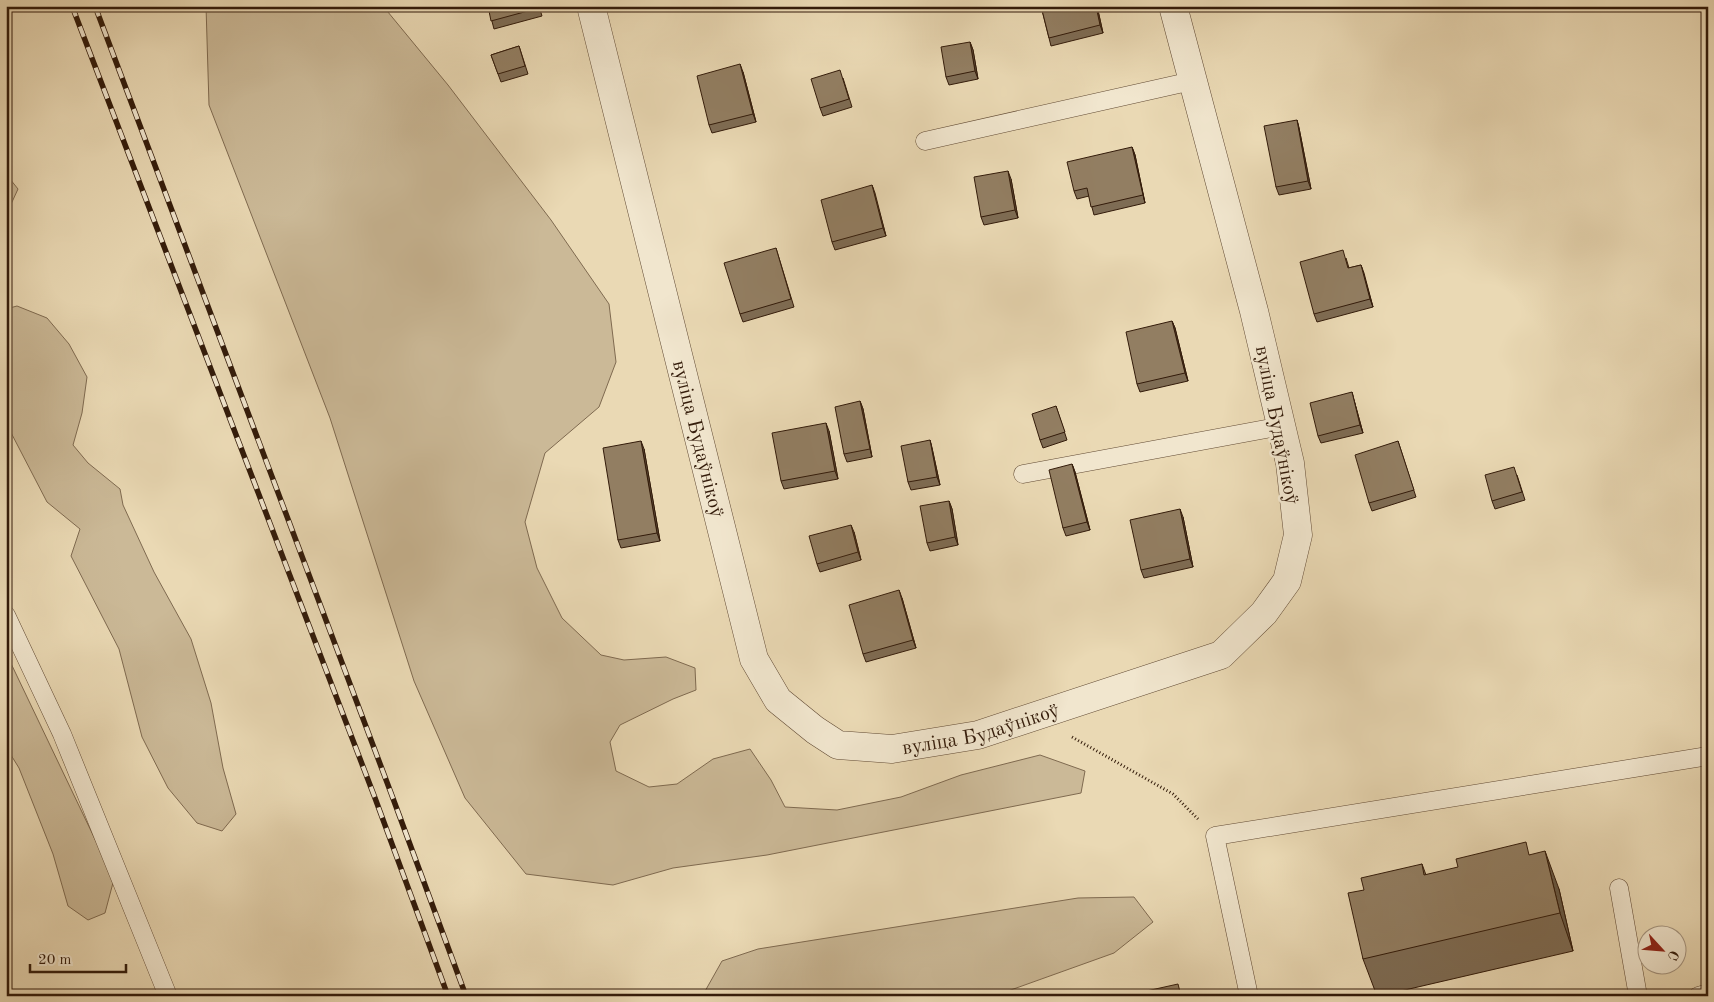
<svg xmlns="http://www.w3.org/2000/svg" width="1714" height="1002" font-family="'Old Standard TT',serif">
	<style>
		.green { fill: #cbb997; stroke: #7f6a50 }
		.lines { fill: none; stroke-linecap: round; stroke-linejoin: round }
		.service-casing { stroke: #614a34; stroke-width: 19 }
		.minor-casing { stroke: #614a34; stroke-width: 29 }
		.path { stroke: #331b0a; stroke-width: 3; stroke-dasharray: 1 2.5; stroke-linecap: butt }
		.service { stroke: #f1e6ce; stroke-width: 18 }
		.minor { stroke: #f1e6ce; stroke-width: 28 }
		.rail-casing { stroke: #331b0a; stroke-width: 5.5 }
		.rail { stroke: #f1e6ce; stroke-width: 4; stroke-dasharray: 11; stroke-linecap: butt }
		.wall { fill: #7e6c54; stroke: #331b0a }
		.shaded-wall { fill: #665845; stroke: #331b0a }
		.building { fill: #927e62; stroke: #331b0a }
		.labels { text-anchor: middle; stroke-width: 5; stroke-linejoin: round; paint-order: stroke }
		.street-label { font-size: 20px; fill: #331b0a; stroke: #f1e6ce }
	</style>
	<rect width="100%" height="100%" fill="#ead9b4"/>
	<filter id="stains"><feTurbulence type="fractalNoise" baseFrequency=".004" numOctaves="4"/><feColorMatrix values="0 0 0 0 .2 0 0 0 0 .09 0 0 0 0 .02 0 0 0 .5 -.17"/></filter>
	<radialGradient id="worn" r=".72"><stop offset=".6" stop-color="#630" stop-opacity="0"/><stop offset="1" stop-color="#630" stop-opacity=".3"/></radialGradient>
	<g class="green">
		<polygon points="206,6 383,6 448,85 551,220 609,304 616,362 599,407 545,453 525,522 537,568 562,618 601,655 624,660 666,657 695,668 696,690 673,699 620,725 610,742 616,771 649,787 677,784 713,759 750,749 771,780 785,807 837,810 901,797 961,775 1040,755 1085,771 1081,793 767,855 673,868 613,885 526,874 465,798 414,681 330,418 209,105"/>
		<polygon points="6,174 18,189 6,215"/>
		<polygon points="17,306 47,318 69,344 87,377 82,413 73,445 88,463 120,489 123,505 154,572 191,639 211,703 223,768 236,814 222,831 197,823 168,788 142,737 119,649 71,556 80,529 47,502 6,423 6,309"/>
		<polygon points="6,653 114,879 105,913 88,920 68,906 53,854 19,768 6,747"/>
		<polygon points="1134,897 1153,922 1114,953 994,996 703,996 704,993 722,961 758,949 1078,898"/>
	</g>
	<g class="lines">
		<g class="service-casing">
			<g id="service">
				<polyline points="925,141 1192,81"/>
				<polyline points="1023,474 1282,426"/>
				<polyline points="6,615 62,734 168,996"/>
				<polyline points="1619,888 1638,996"/>
				<polyline points="1249,996 1215,836 1708,756"/>
				<polyline points="1698,996 1708,993"/>
			</g>
		</g>
		<g class="minor-casing">
			<g id="minor">
				<path id="s1" d="M591,6l163,653 24,41 37,30 23,15 54,4 86,-14 243,-80 43,-42 23,-32 11,-46 -8,-72 -36,-152 -81,-305"/>
			</g>
		</g>
		<polyline class="path" points="1072,737 1173,794 1198,819"/>
		<use href="#service" class="service"/>
		<use href="#minor" class="minor"/>
		<g class="rail-casing">
			<g id="rail">
				<polyline points="72,6 375,798 448,996"/>
				<polyline points="95,6 391,793 466,996"/>
			</g>
		</g>
		<use href="#rail" class="rail"/>
	</g>
	<g class="wall">
		<polygon points="488,6 539,6 542,16 494,29"/>
		<polygon points="1041,6 1097,6 1103,33 1051,46"/>
		<polygon points="970,42 973,50 978,79 949,85 946,77"/>
		<polygon points="519,46 528,74 501,82 491,55"/>
		<polygon points="743,72 756,122 712,133 709,125"/>
		<polygon points="843,78 852,107 823,116 820,108"/>
		<polygon points="1297,120 1299,128 1311,189 1279,195 1276,187"/>
		<polygon points="1132,147 1135,155 1145,203 1094,215 1089,196 1077,199 1074,191"/>
		<polygon points="1011,179 1018,218 984,225 981,217"/>
		<polygon points="872,185 886,236 835,250 832,242"/>
		<polygon points="776,248 794,307 743,322 740,314"/>
		<polygon points="1346,258 1349,268 1361,265 1373,307 1317,322 1314,314"/>
		<polygon points="1172,321 1175,328 1188,381 1140,392 1137,384"/>
		<polygon points="1354,400 1363,433 1321,443 1318,436"/>
		<polygon points="860,401 863,409 872,457 847,462 844,454"/>
		<polygon points="1056,406 1067,440 1043,448 1040,440"/>
		<polygon points="829,431 838,479 784,489 781,481"/>
		<polygon points="930,440 932,448 940,485 911,490 908,482"/>
		<polygon points="1398,441 1416,497 1372,511 1369,503"/>
		<polygon points="644,449 660,541 621,548 618,540"/>
		<polygon points="1072,464 1075,472 1090,530 1066,536 1063,528"/>
		<polygon points="1517,475 1525,500 1495,509 1492,501"/>
		<polygon points="949,501 952,509 958,545 930,551 927,543"/>
		<polygon points="1183,517 1193,567 1144,578 1141,570"/>
		<polygon points="854,532 861,560 820,572 817,564"/>
		<polygon points="902,598 916,648 866,662 863,654"/>
		<polygon points="1531,855 1559,889 1573,951 1379,996 1377,996 1363,959 1364,890 1422,864 1426,875"/>
	</g>
	<g class="shaded-wall">
		<polygon points="1096,6 1097,6 1103,33 1100,25"/>
		<polygon points="970,42 973,50 978,79 975,71"/>
		<polygon points="740,64 743,72 756,122 753,114"/>
		<polygon points="1297,120 1299,128 1311,189 1308,181"/>
		<polygon points="1132,147 1135,155 1145,203 1143,195"/>
		<polygon points="1008,171 1011,179 1018,218 1015,210"/>
		<polygon points="872,185 875,193 886,236 883,228"/>
		<polygon points="1361,265 1364,273 1373,307 1370,299"/>
		<polygon points="1172,321 1175,328 1188,381 1185,373"/>
		<polygon points="1352,392 1354,400 1363,433 1360,425"/>
		<polygon points="860,401 863,409 872,457 870,449"/>
		<polygon points="826,423 829,431 838,479 835,471"/>
		<polygon points="930,440 932,448 940,485 937,477"/>
		<polygon points="641,441 644,449 660,541 657,533"/>
		<polygon points="1072,464 1075,472 1090,530 1087,522"/>
		<polygon points="949,501 952,509 958,545 955,537"/>
		<polygon points="1180,509 1183,517 1193,567 1190,559"/>
		<polygon points="851,525 854,532 861,560 858,552"/>
		<polygon points="899,590 902,598 916,648 913,640"/>
		<polygon points="1545,851 1559,889 1573,951 1560,913"/>
	</g>
	<g class="building">
		<polygon points="488,6 538,6 539,8 491,21"/>
		<polygon points="1041,6 1096,6 1100,25 1049,38"/>
		<polygon points="970,42 975,71 946,77 941,47"/>
		<polygon points="519,46 525,66 498,74 491,55"/>
		<polygon points="740,64 753,114 709,125 697,76"/>
		<polygon points="840,70 849,99 820,108 811,79"/>
		<polygon points="1297,120 1308,181 1276,187 1264,126"/>
		<polygon points="1132,147 1143,195 1091,207 1087,188 1074,191 1067,162"/>
		<polygon points="1008,171 1015,210 981,217 974,177"/>
		<polygon points="872,185 883,228 832,242 821,200"/>
		<polygon points="776,248 791,299 740,314 724,263"/>
		<polygon points="1343,250 1348,268 1361,265 1370,299 1314,314 1300,262"/>
		<polygon points="1172,321 1185,373 1137,384 1126,332"/>
		<polygon points="1352,392 1360,425 1318,436 1310,403"/>
		<polygon points="860,401 870,449 844,454 835,407"/>
		<polygon points="1056,406 1065,432 1040,440 1032,414"/>
		<polygon points="826,423 835,471 781,481 772,433"/>
		<polygon points="930,440 937,477 908,482 901,446"/>
		<polygon points="641,441 657,533 618,540 603,448"/>
		<polygon points="1398,441 1414,490 1369,503 1355,455"/>
		<polygon points="1072,464 1087,522 1063,528 1049,470"/>
		<polygon points="1514,467 1522,492 1492,501 1485,475"/>
		<polygon points="949,501 955,537 927,543 920,506"/>
		<polygon points="1180,509 1190,559 1141,570 1130,520"/>
		<polygon points="851,525 858,552 817,564 809,536"/>
		<polygon points="899,590 913,640 863,654 849,605"/>
		<polygon points="1526,842 1529,855 1545,851 1560,913 1363,959 1348,893 1364,890 1361,878 1422,864 1424,875 1458,867 1456,859"/>
		<polygon points="1178,984 1181,996 1124,996"/>
	</g>
	<g class="labels">
		<g class="street-label">
			<text transform="translate(1278 425) rotate(79)" y="7">вуліца Будаўнікоў</text>
			<text dy="7" stroke="none"><textPath href="#s1" startOffset="446">вуліца Будаўнікоў</textPath></text>
			<text dy="7" stroke="none"><textPath href="#s1" startOffset="941">вуліца Будаўнікоў</textPath></text>
		</g>
	</g>
	<rect width="1714" height="1002" fill="none" stroke="#ead9b4" stroke-width="25"/>
	<rect x="8" y="8" width="1699" height="987" fill="none" stroke="#331b0a" stroke-width="2.5"/>
	<rect x="12" y="12" width="1689" height="977" fill="none" stroke="#331b0a"/>
	<g transform="translate(1662 950) rotate(116)"><circle r="24" fill="#f1e6ce" stroke="#a59580"/>
	<path d="M0-4L9 19L0 12L-9 19Z" fill="#8f2418"/>
	<text y="-8" font-size="14" font-weight="bold" text-anchor="middle" fill="#331b0a">С</text>
	</g>
	<path d="M30 964v8h96v-8" fill="none" stroke="#331b0a" stroke-width="2.5"/>
	<text x="38" y="964" font-size="15" fill="#331b0a" stroke="#f1e6ce" stroke-width="4" paint-order="stroke">20 m</text>
	<rect width="100%" height="100%" filter="url(#stains)"/>
	<rect width="100%" height="100%" fill="url(#worn)"/>
</svg>
